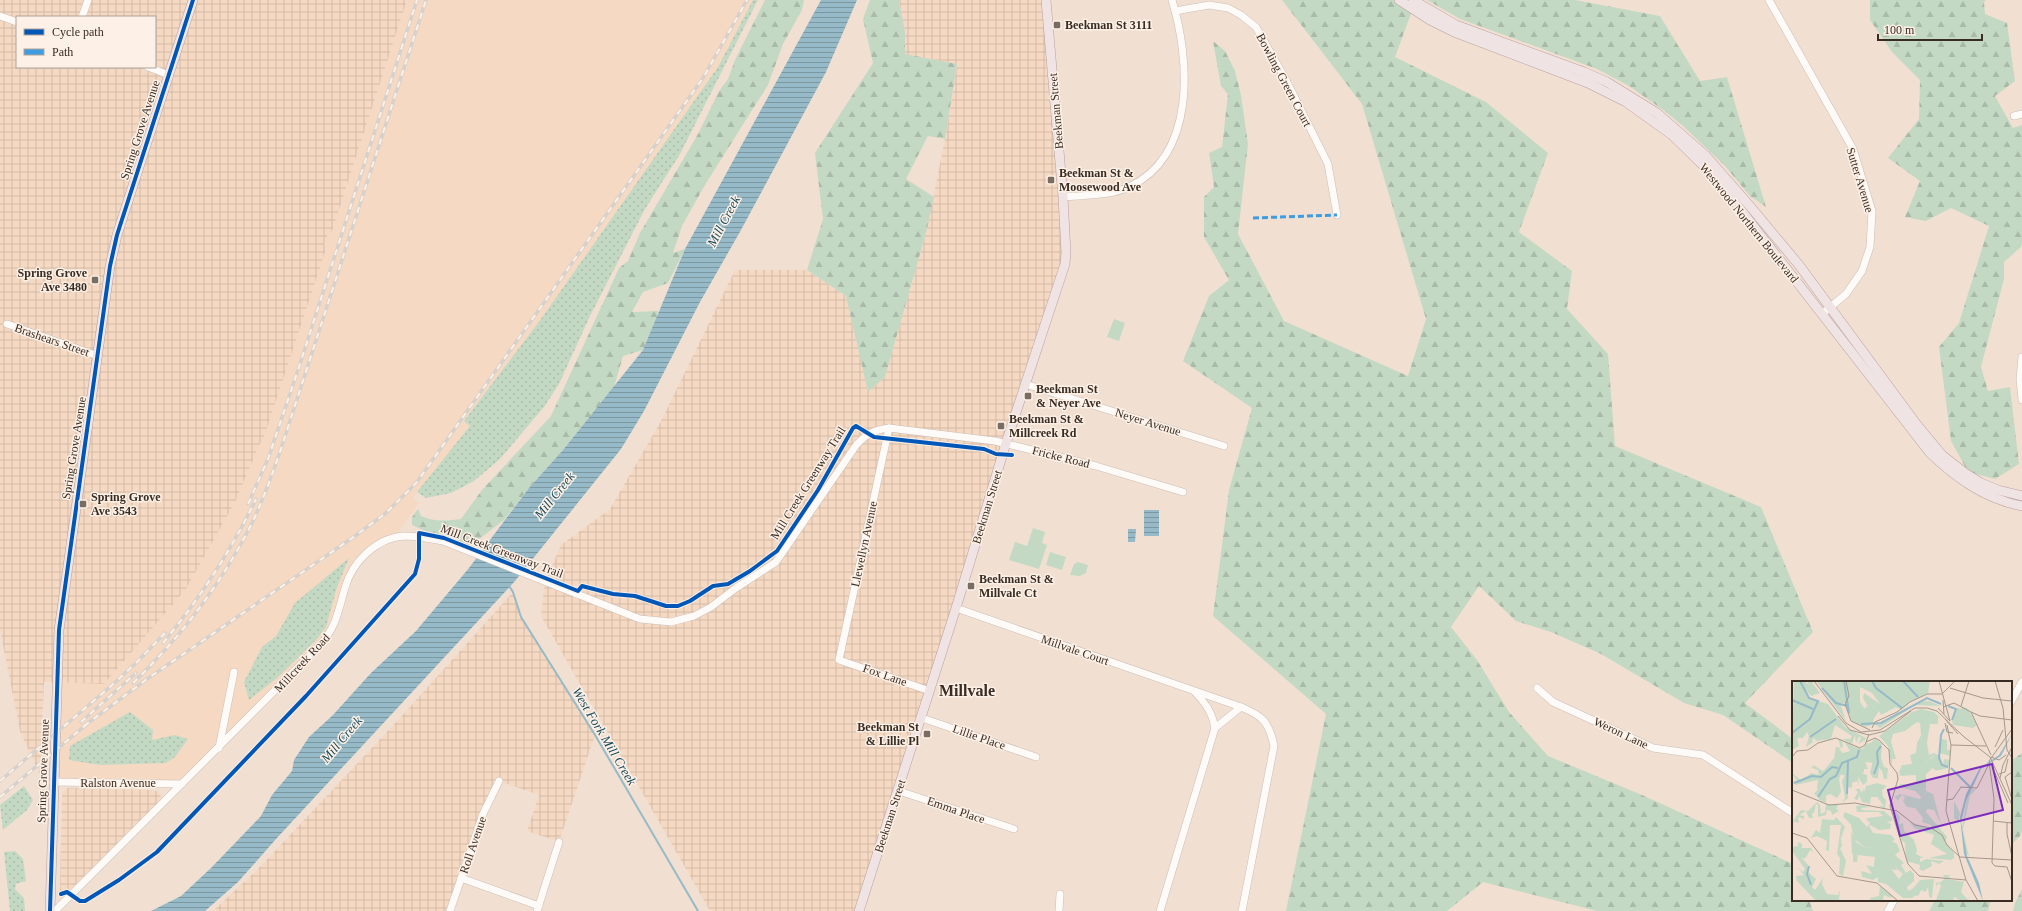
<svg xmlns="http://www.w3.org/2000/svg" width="2022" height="911" font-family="'Times New Roman',serif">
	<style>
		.built { fill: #f5d9c2 }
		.industrial { fill: url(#industrial-grid); fill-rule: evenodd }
		.grass { fill: url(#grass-dots) }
		.forest { fill: url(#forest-firs) }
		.green { fill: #c4d9c4 }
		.water { fill: url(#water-rules) }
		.pier { fill: #f1e0d2 }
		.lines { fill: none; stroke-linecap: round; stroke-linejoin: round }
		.stream { stroke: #96bac7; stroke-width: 2 }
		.minor-casing { stroke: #cbbeb3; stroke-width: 8 }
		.major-casing { stroke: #baa09e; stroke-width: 10 }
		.minor { stroke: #fdfaf8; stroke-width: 7 }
		.major { stroke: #efe3e4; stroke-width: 9 }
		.rail-casing { stroke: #d6d1cc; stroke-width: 3.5 }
		.rail { stroke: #fdf0e6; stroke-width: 2; stroke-dasharray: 6; stroke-linecap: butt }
		.quiet { stroke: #3e9de0; stroke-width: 3; stroke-dasharray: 6 3; stroke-linecap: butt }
		.cycleway-casing { stroke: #fdf0e6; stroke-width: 6 }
		.cycleway { stroke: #0057b8; stroke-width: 4 }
		.poi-dot { fill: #796c60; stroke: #fdf0e6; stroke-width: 1.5 }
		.labels { text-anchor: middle; stroke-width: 3; stroke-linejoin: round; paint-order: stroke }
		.poi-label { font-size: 12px; font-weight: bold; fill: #392d23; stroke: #fdf0e6; text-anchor: start }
		.street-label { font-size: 12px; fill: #392d23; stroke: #fdf0e6 }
		.water-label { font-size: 13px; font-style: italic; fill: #194b5d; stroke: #fdf0e6 }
		.district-label { font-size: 16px; font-weight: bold; fill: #392d23; stroke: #fdf0e6 }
		.inset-river { fill: none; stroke: #96bac7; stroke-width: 2 }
		.inset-road { fill: none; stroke: #a7988c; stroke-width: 1 }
		.view { fill: #7b2cbf; fill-opacity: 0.15; stroke: #7b2cbf; stroke-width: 2 }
		.inset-edge { fill: none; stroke: #392d23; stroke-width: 2 }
	</style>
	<defs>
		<pattern id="industrial-grid" width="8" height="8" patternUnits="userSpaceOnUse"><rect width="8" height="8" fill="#f5d9c2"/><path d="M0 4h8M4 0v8" fill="none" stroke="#d3bba6"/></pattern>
		<pattern id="grass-dots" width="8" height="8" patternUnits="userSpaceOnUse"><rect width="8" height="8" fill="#c4d9c4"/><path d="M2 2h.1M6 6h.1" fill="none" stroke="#a9bba8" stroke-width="1.8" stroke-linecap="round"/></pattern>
		<pattern id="forest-firs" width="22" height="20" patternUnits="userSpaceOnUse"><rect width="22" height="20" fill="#c4d9c4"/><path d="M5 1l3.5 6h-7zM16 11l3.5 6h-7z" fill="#a9bba8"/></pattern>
		<pattern id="water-rules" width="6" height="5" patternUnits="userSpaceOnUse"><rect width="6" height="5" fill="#96bac7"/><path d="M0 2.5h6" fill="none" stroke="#7b98a1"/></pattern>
	</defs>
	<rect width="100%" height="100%" fill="#f1e0d2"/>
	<polygon class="built" points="407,0 753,0 718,67 541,319 464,421 471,426 413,498 419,503 394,538 385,541 352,570 333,628 182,784 53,782 56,683 104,684 186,589 236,500 260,443 262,443 326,246 324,245 328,234 331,234"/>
	<g class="industrial">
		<path d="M0,0h407l-76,234h-3l-4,11 3,1 -65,197h-2l-24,57 -50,89 -82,95 -60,-2 -4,93 -20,-44 -20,-101zM17,17h138v50h-138z"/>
		<polygon points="899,0 1046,0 1066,253 859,911 710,911 541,616 545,582 561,545 610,509 661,421 735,270 807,270 846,296 868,391 885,377 926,233 945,139 957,64 905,54 905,32"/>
		<polygon points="513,592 521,617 595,735 559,842 527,831 539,795 499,781 450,911 213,911 259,868 400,718"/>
		<polygon points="68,788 150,790 157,791 161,796 159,801 140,821 68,894 64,895 61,893 60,890 62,795 64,790"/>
	</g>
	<g class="grass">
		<polygon points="753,0 758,0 680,154 645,209 590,316 559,384 544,407 500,459 474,481 451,493 426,498 417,492 470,426 464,421 541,319 718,67"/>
		<polygon points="349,558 337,587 326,627 316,640 277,678 249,700 244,682 262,647 276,636 295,603"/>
		<polygon points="130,712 153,730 152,740 175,735 188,739 175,757 166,763 100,765 69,760 70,746"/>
		<polygon points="24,786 33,800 27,810 3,830 0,805"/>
		<polygon points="15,851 23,859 26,881 16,884 15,889 24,898 25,911 10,911 4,852"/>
	</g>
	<g class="forest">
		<path d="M765,0h39l-2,10 -19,34 -15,41 -63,100 -23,41 -9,27 12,-4 -17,34 -25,9 -11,20 26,-1 -2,10 -13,29 -20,6 -9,31 -51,63 -34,38 -25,32 -34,26c-19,-8 -40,-12 -58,-21v-8l6,-8 3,7c13,6 26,5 40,3l21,-29 69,-74 68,-148 9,-7 12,-28 58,-99 21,-43 9,-12 7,-19z"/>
		<polygon points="870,0 899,0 905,32 905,54 957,64 945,139 928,136 906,179 934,197 926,233 885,377 868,392 846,296 807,270 823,219 815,153 873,63 863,19"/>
		<polygon points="1282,0 1416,0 1395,57 1486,102 1548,153 1519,232 1572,271 1567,309 1608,354 1615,446 1761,507 1813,632 1745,703 1793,739 1793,763 1723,715 1684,703 1601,654 1551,632 1516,621 1479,586 1451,627 1477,660 1509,712 1548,756 1642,795 1793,864 1793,900 1809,900 1813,911 1597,911 1483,882 1447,911 1286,911 1326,714 1213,616 1229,490 1252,408 1183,361 1209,296 1229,280 1204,237 1204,197 1214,187 1209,153 1222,147 1228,94 1221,86 1213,41 1225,51 1235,71 1241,95 1248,144 1238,234 1284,321 1408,376 1426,319 1362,104"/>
		<polygon points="1427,0 1575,0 1660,16 1700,81 1727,77 1766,207 1750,196 1725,166 1683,126 1666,112 1629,86 1597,69 1460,19"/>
		<polygon points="1870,0 1986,0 1984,2 1985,14 2007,23 2015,81 1995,96 2013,128 2022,125 2022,244 2021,247 2004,262 2004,279 1981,367 1988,391 2010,387 2019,464 1995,479 1968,472 1951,441 1939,347 1959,323 1989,226 1951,208 1926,221 1905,217 1920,181 1888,158 1919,119 1920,80 1892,52 1870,20"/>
		<polygon points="2022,753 2022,831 2020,836 2011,845 2011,761"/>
		<polygon points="2022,889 2022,911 2013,911 2015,903"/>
		<polygon points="1935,900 1991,900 1988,911 1929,911"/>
	</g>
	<g class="green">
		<polygon points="1114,319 1125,323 1119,341 1107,337"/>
		<polygon points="1033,528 1045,532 1042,543 1047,545 1039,569 1009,560 1015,542 1027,546"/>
		<polygon points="1050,552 1066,557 1062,570 1046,565"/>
		<polygon points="1078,562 1088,565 1086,573 1080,576 1070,575 1074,564"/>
	</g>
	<g class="water">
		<polygon points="821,0 857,0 826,72 741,230 700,302 644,411 621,449 515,581 276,839 238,882 205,911 151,911 181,896 211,868 261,816 272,795 292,771 294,760 309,737 333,715 371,673 416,631 469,568 529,488 563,450 643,350 685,249"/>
		<rect x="1144" y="510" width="15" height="26"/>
		<polygon points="1128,529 1136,529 1135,542 1128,542"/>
	</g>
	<polygon class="pier" points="480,550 528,568 522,575 475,557"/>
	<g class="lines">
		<polyline class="stream" points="508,584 513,592 521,617 595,735 698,911"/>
		<g class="minor-casing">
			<g id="minor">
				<polyline points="1769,0 1853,149 1872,211 1870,247 1862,271 1846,294 1822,314"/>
				<polyline points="1175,11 1209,5 1228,8 1241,15 1256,27 1286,80 1328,164 1337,215"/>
				<polyline points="0,16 17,22"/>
				<polyline points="82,17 88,0"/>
				<polyline points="148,67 169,75"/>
				<polyline points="2014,116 2022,114"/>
				<path d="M1063,197c21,-2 46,-1 66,-10 68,-32 61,-128 43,-187"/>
				<polyline points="7,324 98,356"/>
				<polyline points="2022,357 2020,379 2022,400"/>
				<polyline points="1025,384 1224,446"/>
				<polyline points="889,428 839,660 930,691"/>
				<path d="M956,608l285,99c22,9 28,15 33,39l-32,165"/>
				<polyline points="1537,688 1553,702 1653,748 1703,755 1793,813"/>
				<polyline points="2011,702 2022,682"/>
				<polyline points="922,718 1036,757"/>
				<polyline points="1215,728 1241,707"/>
				<polyline points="219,748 234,672"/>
				<polyline points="53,782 182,784"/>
				<polyline points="899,791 1014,829"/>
				<polyline points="461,878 539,906"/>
				<path d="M55,911l266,-267c16,-19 17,-33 24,-56 7,-26 31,-50 59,-52 13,0 26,3 39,5l197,78 31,3 23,-6 17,-9 25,-19 40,-26 81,-118c11,-11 17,-14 32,-16l106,13 101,25 87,26"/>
				<polyline points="450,911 483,814 499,781"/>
				<polyline points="537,911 559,842"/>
				<polyline points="1059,911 1060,894"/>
				<path d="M1160,911l55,-183c-3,-16 -9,-24 -20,-36"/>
				<polyline points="1888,911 1894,900"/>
			</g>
		</g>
		<g class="major-casing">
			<g id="major">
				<path d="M1399,0l31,20 24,12 134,51 38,19 46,33 44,43 214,275c26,25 55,46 92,53"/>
				<polyline points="1413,0 1456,25 1584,72 1607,82 1657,113 1706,156 1749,205 1799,265 1917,425 1942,455 1965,473 1981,483 1998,490 2022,496"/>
				<polyline points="50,911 59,630 110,266 117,235 193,0"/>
				<polyline points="859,911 956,608 1006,443 1065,264 1066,253 1063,197 1046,0"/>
			</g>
		</g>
		<use href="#minor" class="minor"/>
		<use href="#major" class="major"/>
		<g class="rail-casing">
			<g id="rail">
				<polyline points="248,504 268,459 299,367 417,0"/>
				<path d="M163,643c37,-45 68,-92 93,-144"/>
				<path d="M133,683c50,-48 91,-103 121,-164 14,-31 25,-63 35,-95l137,-424"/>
				<polyline points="81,722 136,673"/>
				<polyline points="84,726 147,679 355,536 386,513 417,482 703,78 747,0"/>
				<polyline points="0,781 111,686 136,663 165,633"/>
				<polyline points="0,797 87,724"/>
			</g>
		</g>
		<use href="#rail" class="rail"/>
		<polyline class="quiet" points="1253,218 1337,215"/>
		<g class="cycleway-casing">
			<g id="cycleway">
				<polyline points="61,894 67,892 80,901 85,901 119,880 157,852 306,696 415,574 419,559 419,533 444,538 578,591 582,586 613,594 635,596 666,606 678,606 690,601 713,586 728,584 750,571 777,551 818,490 853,428 856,426 874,437 984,449 996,454 1012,455"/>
				<polyline points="50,911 59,630 110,266 117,235 193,0"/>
			</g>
		</g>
		<use href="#cycleway" class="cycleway"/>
	</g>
	<g class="poi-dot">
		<rect x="1053" y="21" width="8" height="8" rx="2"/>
		<rect x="1047" y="176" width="8" height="8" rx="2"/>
		<rect x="91" y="276" width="8" height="8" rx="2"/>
		<rect x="1024" y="392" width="8" height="8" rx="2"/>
		<rect x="997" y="422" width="8" height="8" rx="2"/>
		<rect x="79" y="500" width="8" height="8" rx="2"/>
		<rect x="967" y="582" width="8" height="8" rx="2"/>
		<rect x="923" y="730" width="8" height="8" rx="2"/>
	</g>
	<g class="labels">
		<g class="poi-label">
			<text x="1065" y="29">Beekman St 3111</text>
			<text x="1059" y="177">Beekman St &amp;<tspan x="1059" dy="14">Moosewood Ave</tspan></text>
			<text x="87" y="277" text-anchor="end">Spring Grove<tspan x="87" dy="14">Ave 3480</tspan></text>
			<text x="1036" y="393">Beekman St<tspan x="1036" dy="14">&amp; Neyer Ave</tspan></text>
			<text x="1009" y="423">Beekman St &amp;<tspan x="1009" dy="14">Millcreek Rd</tspan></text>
			<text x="91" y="501">Spring Grove<tspan x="91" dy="14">Ave 3543</tspan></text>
			<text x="979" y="583">Beekman St &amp;<tspan x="979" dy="14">Millvale Ct</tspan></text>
			<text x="919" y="731" text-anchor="end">Beekman St<tspan x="919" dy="14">&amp; Lillie Pl</tspan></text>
		</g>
		<g class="street-label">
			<text transform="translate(1284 80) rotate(62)" y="4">Bowling Green Court</text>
			<text transform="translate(1056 111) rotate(-95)" y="4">Beekman Street</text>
			<text transform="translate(140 130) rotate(-72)" y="4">Spring Grove Avenue</text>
			<text transform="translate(1860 180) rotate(73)" y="4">Sutter Avenue</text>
			<text transform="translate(1749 223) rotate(51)" y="4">Westwood Northern Boulevard</text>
			<text transform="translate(52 340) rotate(19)" y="4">Brashears Street</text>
			<text transform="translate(1148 422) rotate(17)" y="4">Neyer Avenue</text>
			<text transform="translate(74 448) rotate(-81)" y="4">Spring Grove Avenue</text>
			<text transform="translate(1061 457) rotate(14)" y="4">Fricke Road</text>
			<text transform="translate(808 483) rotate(-58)" y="4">Mill Creek Greenway Trail</text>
			<text transform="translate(987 507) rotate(-73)" y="4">Beekman Street</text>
			<text transform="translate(864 544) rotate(-78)" y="4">Llewellyn Avenue</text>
			<text transform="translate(502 551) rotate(21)" y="4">Mill Creek Greenway Trail</text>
			<text transform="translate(1075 650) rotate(19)" y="4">Millvale Court</text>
			<text transform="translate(302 663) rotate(-47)" y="4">Millcreek Road</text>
			<text transform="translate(885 675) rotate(19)" y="4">Fox Lane</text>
			<text transform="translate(1621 733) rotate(25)" y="4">Weron Lane</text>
			<text transform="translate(979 737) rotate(19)" y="4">Lillie Place</text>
			<text transform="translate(43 771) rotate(-88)" y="4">Spring Grove Avenue</text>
			<text x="118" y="787">Ralston Avenue</text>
			<text transform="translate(956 810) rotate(19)" y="4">Emma Place</text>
			<text transform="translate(890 816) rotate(-72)" y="4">Beekman Street</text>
			<text transform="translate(473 845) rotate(-71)" y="4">Roll Avenue</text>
		</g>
		<g class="water-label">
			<text transform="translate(723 221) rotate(-62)" y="5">Mill Creek</text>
			<text transform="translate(554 495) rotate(-51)" y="5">Mill Creek</text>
			<text transform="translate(605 736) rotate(59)" y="5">West Fork Mill Creek</text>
			<text transform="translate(341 739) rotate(-50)" y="5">Mill Creek</text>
		</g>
		<g class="district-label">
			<text x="967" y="696">Millvale</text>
		</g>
	</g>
	<g transform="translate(1792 681)">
		<rect width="220" height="220" fill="#f1e0d2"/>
		<path d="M143,74v14l-9,-1 -1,-5z" fill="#c4d9c4"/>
		<path d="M2,0h10l5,4 -2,-4h4l9,12 -9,3 -6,-7 4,9 19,6 17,23 21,11 -1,2 -7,4 3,-6 -2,-2 -3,7 -1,-8 -3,9 -10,-5h8l2,-3 -17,-11 -4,14 -15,2 -2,-3 -2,2 1,2 -7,5 3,-11 -2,-4 -4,6h-6l2,8 -7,4zM24,0h114l-2,12 -18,9 -9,8 -5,-3 -15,8 -2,-4 -6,9 1,4h6l39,-22 10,-1 11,5 -25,-1 -35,23 -6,-4 -8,3 -14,-5 -7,-19h-5l6,18zM68,6l12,6 8,11 -16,-11 -1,5 5,9 -2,-1 -1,3 -5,-7zM129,28l13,3 7,7 -3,-2v7h-8l-3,19 2,12 5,-2 6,3 3,9 1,-6 6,1 -2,8 -13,3 -1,-16 -9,8 2,5 5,1 -6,5v17l7,3 8,30 -7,-14 -7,-1 -1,3 21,25 -2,5 9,11v5l-3,2 -23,-2 19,-4 -16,-10 3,-9 -20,-7 -4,-6 21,7v-4l-9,-3 1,-4 -8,-10 -8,-1 -4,-6 2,-4 -3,-2 -4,5 -4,-3 6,-3 20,5 1,-2 -6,-6 -16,-4 1,-3h16v-9l-16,1 -1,-4 3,-7 10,-1 -2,-9 6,-2 1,-10 4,-8 -1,-12 -3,-1 -12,9 -12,3 -2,8 5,17h-4v8l-4,-21 -9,-10 33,-24zM46,58l4,1 1,7 -1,1 -3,1 4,4 7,-2 -6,-10 17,10 6,-8 4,1 3,-5 8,8 -1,11 3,9 4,1 -1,11h-3l-2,-8 -3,-3 -1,10h-5l-3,-5 3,-13 -8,2 3,7h-4l-1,5 4,1v7l-4,3 -5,-8 1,9 -2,-5 -5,2v5l-4,-1v11l-6,5 3,-5 -3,-17 3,-6 -4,-1 -2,5 2,13 -4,6 -7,-4 -4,2v7l-12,-9 4,-5v-9l-23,5 2,-4 -5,-8 9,7 10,-7 8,2 -1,-5 -6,-2 1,-3 10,6 2,-2 9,-11 2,-11 5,1zM85,102l10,3 -5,4 1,7 3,3 -1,9 -7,-4 6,1 -7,-9h-6l-1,7 -8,-2 -3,-7 -1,5 -4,-1 4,-7 -3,-2 4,-2 3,5 1,-5 1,4 2,-6zM180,108h4l-6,7 -7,34 6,27 -3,-5 -4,-25 4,-26zM162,120l6,12 -2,12 -2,-6h-2zM25,121l3,3 1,9 4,-2 1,-8 12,1 -2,4 3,2 -7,4 -1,-4 -4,-1 -1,5 -8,2v-12l-2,-1 -2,9h-2l1,5h-4l-3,-7 -7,4 5,1v3l-6,-2 1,6 -6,-2 8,-11 7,1zM71,124l7,2 -9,1 1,2 22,1 8,7v3l-5,1 4,2 -1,5 -11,1 -9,-5 -1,1 4,7 18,2 4,5 -3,1 5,3 3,7 -5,4 9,8 -3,2 5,8 4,-3 4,4v7l-7,6 1,4 8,-4 5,-7 13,-1 -2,19 -3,-1 -1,-11 -2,6 -5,-2 -9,8h-9l-17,-14 -8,-2v-5l-5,3 -11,-3 -1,-6 11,3 -6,-9 8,2 1,-10 -17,-2 -1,7h-4v-9l20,-2 11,18 8,1 7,9 4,-5 -6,-5 -3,-11 -6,-2 5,-4v-4h-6l-1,-2 -20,2 -12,-9 -3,-14 -8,-9 2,-4 14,6 8,9 3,-4 -4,-4 2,-1 15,-2 -4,-4h-22l-1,-6zM103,130l5,6 -1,7 4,-1 1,8 10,9 3,10 -1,4 8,4h-4v4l6,-3 18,2 -5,3 -8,-3 1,5 -9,5 -4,-2 1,-4 -14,-4 -1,-18 -4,-3 -1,-9 -3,-1zM44,136l9,10 -4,11 1,9 -2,1 6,13 -3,15 -4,-2 1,-16 -3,-4 4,-29h-11l-1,26 -3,-1 1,-9 -10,-5 -6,2 5,-8 4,3 2,-14 12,1zM6,161l4,2v4h9l2,4 -3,-2 -5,9 -4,-2 7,8v7l8,7 -4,8 3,3 8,-12 -1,6 5,10 11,1 2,-5 -1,11h-23l-19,-20 -1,-5 8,-1 -7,-8 6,5 2,-3 -13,-18v-4l6,-1zM151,194h7l-2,4 16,3 -3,10 6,7 6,2h-12l-7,-4 -1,4 -17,-1 5,-14 -2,-3 -3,3v-3l5,-1 4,-4zM88,205l12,10 -1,2 -7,-3 -1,6h-12l-1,-3 9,-2z" fill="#c4d9c4" fill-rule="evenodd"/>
		<path d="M170,25l6,3 9,16 -4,3 -20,-3 -1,-4 5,-13 4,1zM59,150l5,11 10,6 20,-3 1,3h6l4,22 -23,-1 1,-13 -23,-2z" fill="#c4d9c4"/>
		<path d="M149,52l1,6 5,1v10h3l1,6 -12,-3zM84,58l7,5 -7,7 -1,12 -10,-1 2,7h-3l-1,5h-7l3,-7 -2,-8 -3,-1 -3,18 -17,-2 -1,16h-7l-2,12 -6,-3 5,-10h-6l2,-18 6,2 10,-5 1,-20 5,6 8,-1 2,-7 11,3zM128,199l11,2 2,6 -10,-1 -5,9 -10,-2z" fill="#c4d9c4"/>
		<path d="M220,53l-11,22 -20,13 -15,32 -5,21 6,34 12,27 4,18 -19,-47 -4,-37 6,-23 14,-26 19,-13z" fill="#96bac7"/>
		<path class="inset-river" d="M52,0l5,32M80,0l4,7 26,20M111,0l15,16M30,7l14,15 12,3M0,19l21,9M156,25l8,3 -4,11M69,43l20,-1 46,-25 14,6M152,48l-3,6 -2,23 3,7 6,2M0,52l18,-14 8,-18 -9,-3 -9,-17M18,56l26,-18M159,87l19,19M82,93l4,-11 -1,-11 4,-6M2,102l18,-7 9,1 11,-10 6,1M55,113l1,-33M26,116l12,-18 6,-3 6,-13 15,-6 2,-7M17,185l-2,8 4,11"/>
		<path class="inset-road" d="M22,0l32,42 15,9 19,-2 35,-22h12l10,3 26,25 27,21 22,48M54,0l3,15 -4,8 6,17 19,9M147,0l11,40M203,0l8,27 4,42 5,8M158,7l33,10 29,3M151,19l1,14M169,25l8,-25M151,26l11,-4 17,9 20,43M146,27l12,13M179,31l9,4 32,4M46,35l12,14 19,5 16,-4 26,-20M153,38l13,15M153,42l2,9 6,1M155,44l4,20 -5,66 20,69 12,21M80,47l3,-6 22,-10 13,-10 17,-8h15l13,-13M220,48l-23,32 5,38 -2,64 3,3 12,1 5,15M74,61l9,-4 4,2 10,10 1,14 7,9 1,6 -8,27 18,58 11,12 47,4M159,64l35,1M203,66l8,-17M0,76l5,-6 11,-1 10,-7 18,-5 24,10 5,-3 4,-11M199,76l8,3 7,-5M220,91l-7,5 7,22M203,92l13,30M207,93l6,-2 3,-13M208,97l3,-13 9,-18M0,109l37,15 26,-2 42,8 18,14 16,3 11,7 5,10 13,12 52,3M155,119l6,-1 8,-12 16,1 12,-24M201,140l19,2M215,142v11l5,23M0,152l15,5 30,38 40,7 21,18"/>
		<path class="view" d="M200,83l11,46 -103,26 -12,-46z"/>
		<rect width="220" height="220" class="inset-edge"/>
	</g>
	<rect x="16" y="16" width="140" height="52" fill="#fdf0e6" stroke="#afa298"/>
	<rect x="24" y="29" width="20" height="6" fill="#0057b8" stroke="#afa298"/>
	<text x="52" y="36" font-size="12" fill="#392d23">Cycle path</text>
	<rect x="24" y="49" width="20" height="6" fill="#3e9de0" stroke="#afa298"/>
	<text x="52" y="56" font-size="12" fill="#392d23">Path</text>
	<path d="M1878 34v6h104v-6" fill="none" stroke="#392d23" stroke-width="2"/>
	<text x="1884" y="34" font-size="12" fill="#392d23" stroke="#fdf0e6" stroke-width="3" paint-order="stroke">100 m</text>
</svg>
